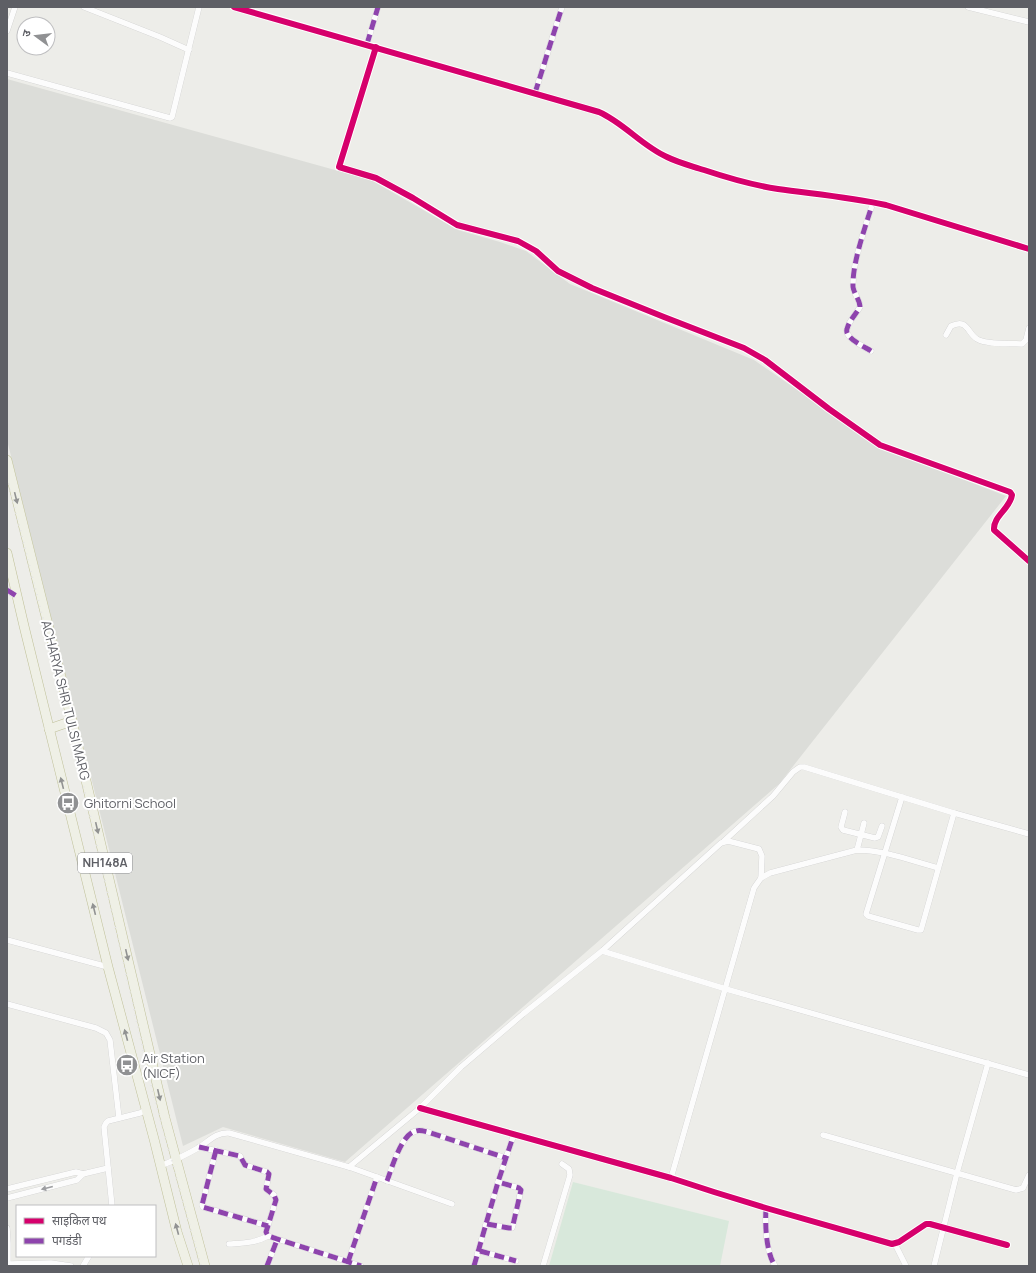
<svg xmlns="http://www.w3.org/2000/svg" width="1036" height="1273" font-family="Manrope,'Noto Sans Devanagari',sans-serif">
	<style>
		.industrial { fill: #dcddd9 }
		.green { fill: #d8e8db }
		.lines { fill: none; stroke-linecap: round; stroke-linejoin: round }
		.minor-casing { stroke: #cbcbcb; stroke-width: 6 }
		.trunk-casing { stroke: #c0c199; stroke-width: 10 }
		.minor { stroke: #fcfcfc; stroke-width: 5.5 }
		.trunk { stroke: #eff0e6; stroke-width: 9 }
		.rail { stroke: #e4e4e3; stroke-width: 2; stroke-dasharray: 1 5; stroke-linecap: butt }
		.quiet { stroke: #8e44ad; stroke-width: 5; stroke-dasharray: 10 5; stroke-linecap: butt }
		.cycleway-casing { stroke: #fff; stroke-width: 8 }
		.cycleway { stroke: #d6006c; stroke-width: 6 }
		.oneway { fill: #919292 }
		.oneway2 { fill: #9d9ea1 }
		.labels { text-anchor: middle; stroke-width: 4; stroke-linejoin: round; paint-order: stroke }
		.shield { fill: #fff; stroke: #8e8f93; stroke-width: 1 }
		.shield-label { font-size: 12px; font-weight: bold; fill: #5e5f65 }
		.street-label { font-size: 13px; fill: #5e5f65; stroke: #fff }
		.poi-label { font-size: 13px; fill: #5e5f65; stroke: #fff; text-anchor: start }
	</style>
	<rect width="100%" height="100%" fill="#edede9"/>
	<polygon class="industrial" points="7,79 371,180 458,230 500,242 526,251 570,284 754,360 880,447 1006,496 779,784 345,1162 223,1127 183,1146 7,440"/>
	<polygon class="green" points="573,1182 729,1221 720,1266 549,1266"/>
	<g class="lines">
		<g class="minor-casing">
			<g id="minor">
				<polyline points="84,7 160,37 189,50"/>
				<path d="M234,7l365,105c25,11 43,34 68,45 12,6 25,9 37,13 24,8 48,15 74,19 36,5 72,8 108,16l143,44"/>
				<polyline points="968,7 1029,22"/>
				<polyline points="7,31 15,7"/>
				<polyline points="367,44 378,7"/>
				<path d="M376,47l-37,120 37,11 37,20 44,27 61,16 18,10 22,20 34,17 72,29 80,31 21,12 64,49 51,36 130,47 2,3c-2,14 -19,21 -18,35l35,31"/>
				<polyline points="7,73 170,118 172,117 199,7"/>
				<polyline points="535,93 562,7"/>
				<path d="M946,335l5,-9c17,-8 16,7 26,13 10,6 33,4 45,5l4,-4 3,-12"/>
				<path d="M871,351c-6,-4 -27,-13 -24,-22 2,-8 9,-15 13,-22 0,-7 -6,-13 -7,-20 -1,-24 13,-62 20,-85"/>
				<polyline points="7,590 17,597"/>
				<polyline points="902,797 866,914 868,916 918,930 921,930 954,813"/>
				<polyline points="845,812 841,827 843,830 875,838 878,837 882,826"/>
				<polyline points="724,841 773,796 793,772 800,767 804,767 954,813 1029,834"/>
				<polyline points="857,850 864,823"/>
				<polyline points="7,940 108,967"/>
				<polyline points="602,951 726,989 1029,1075"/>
				<polyline points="7,1004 96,1028 106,1033 110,1040 119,1118"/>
				<polyline points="420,1108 671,1178 714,1192 766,1208 892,1244 899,1242 926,1224 930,1224 1007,1245"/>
				<polyline points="823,1135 1016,1190 1023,1188 1029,1175"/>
				<polyline points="199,1147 240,1156 245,1165 267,1172 269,1174 266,1189 274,1195 276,1200 266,1232 268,1236 361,1266"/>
				<polyline points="216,1150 202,1205 203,1207 268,1226"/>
				<path d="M160,1166c13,-5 26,-11 38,-18 10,-6 18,-16 31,-15l120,34 103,37"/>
				<polyline points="349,1167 420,1108 461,1067 523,1014 602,951 721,843 728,841 759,849 762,856 761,878"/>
				<path d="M671,1178l83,-290 7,-10 9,-5 87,-23c27,0 55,11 81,18"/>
				<path d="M387,1181c5,-13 14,-47 29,-50 3,-1 8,0 12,1l78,26"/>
				<polyline points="7,1189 76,1172 83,1174 108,1168"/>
				<polyline points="7,1198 77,1180 83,1174"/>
				<polyline points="112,1206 104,1127 106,1123 108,1121 140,1113 146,1110"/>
				<path d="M766,1208c-1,17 0,44 9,58"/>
				<polyline points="487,1224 509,1228 512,1228 513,1225 521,1190 519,1188 498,1182"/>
				<polyline points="7,1228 8,1244 8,1266"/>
				<path d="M229,1244c14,-1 27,-1 39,-8"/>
				<polyline points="895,1244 906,1266"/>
				<polyline points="480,1251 516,1261"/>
				<polyline points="348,1262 377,1177"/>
				<polyline points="8,1264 51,1263 71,1266"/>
				<polyline points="83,1266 89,1256"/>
				<polyline points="267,1266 277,1240"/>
				<polyline points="474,1266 498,1182 514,1134"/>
				<polyline points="543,1266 570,1175 569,1169 562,1164"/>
				<polyline points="934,1266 957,1173 988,1063"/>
			</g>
		</g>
		<g class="trunk-casing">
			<g id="trunk">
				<polyline points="7,460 72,721 165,1118 205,1266"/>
				<polyline points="7,553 24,626 108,967 154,1139 177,1232 188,1266"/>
				<polyline points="49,729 72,721"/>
			</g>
		</g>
		<use href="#minor" class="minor"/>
		<use href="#trunk" class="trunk"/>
		<polyline class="rail" points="7,478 66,709 153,1093 201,1266"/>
		<g class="quiet">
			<polyline points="367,44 378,7"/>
			<polyline points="535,93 562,7"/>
			<path d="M871,351c-6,-4 -27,-13 -24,-22 2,-8 9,-15 13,-22 0,-7 -6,-13 -7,-20 -1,-24 13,-62 20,-85"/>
			<polyline points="7,590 18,597"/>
			<polyline points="199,1147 240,1156 245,1165 267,1172 269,1174 266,1189 274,1195 276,1200 266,1232 268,1236 361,1266"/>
			<polyline points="216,1150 202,1205 203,1207 268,1226"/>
			<path d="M387,1181c5,-13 14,-47 29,-50 3,-1 8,0 12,1l78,26"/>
			<path d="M766,1208c-1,17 0,44 9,58"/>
			<polyline points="487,1224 509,1228 512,1228 513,1225 521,1190 519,1188 498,1182"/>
			<polyline points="480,1251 516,1261"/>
			<polyline points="348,1262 377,1177"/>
			<polyline points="267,1266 277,1240"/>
			<polyline points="474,1266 498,1182 514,1134"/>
		</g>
		<g class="cycleway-casing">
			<g id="cycleway">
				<path d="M234,7l365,105c25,11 43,34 68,45 12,6 25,9 37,13 24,8 48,15 74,19 36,5 72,8 108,16l143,44"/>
				<path d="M376,47l-37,120 37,11 37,20 44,27 61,16 18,10 22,20 34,17 72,29 80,31 21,12 64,49 51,36 130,47 2,3c-2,14 -19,21 -18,35l35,31"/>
				<polyline points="420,1108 671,1178 714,1192 766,1208 892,1244 899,1242 926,1224 930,1224 1007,1245"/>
			</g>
		</g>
		<use href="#cycleway" class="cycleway"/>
	</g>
	<defs><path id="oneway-solid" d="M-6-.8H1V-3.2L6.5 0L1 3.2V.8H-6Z"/></defs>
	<g class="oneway">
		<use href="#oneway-solid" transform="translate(16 498) rotate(76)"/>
		<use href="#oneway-solid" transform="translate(62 783) rotate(-104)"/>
		<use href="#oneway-solid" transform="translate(97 828) rotate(77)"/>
		<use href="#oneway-solid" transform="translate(94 909) rotate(-104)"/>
		<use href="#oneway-solid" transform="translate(127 955) rotate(77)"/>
		<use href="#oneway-solid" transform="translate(126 1035) rotate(-105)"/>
		<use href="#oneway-solid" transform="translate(159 1095) rotate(77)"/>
		<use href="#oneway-solid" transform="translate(177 1229) rotate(-105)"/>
	</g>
	<use class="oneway2" href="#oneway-solid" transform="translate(47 1188) rotate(166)"/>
	<defs>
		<g id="bus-disc" transform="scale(1.15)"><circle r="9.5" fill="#909193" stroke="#fff"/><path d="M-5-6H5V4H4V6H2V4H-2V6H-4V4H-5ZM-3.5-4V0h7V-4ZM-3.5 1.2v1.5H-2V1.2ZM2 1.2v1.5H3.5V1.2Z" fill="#fff"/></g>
	</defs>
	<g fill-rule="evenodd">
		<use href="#bus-disc" x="68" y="803"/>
		<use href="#bus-disc" x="127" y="1065"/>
	</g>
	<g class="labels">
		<rect class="shield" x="78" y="853" width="54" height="20" rx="3"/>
		<g class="shield-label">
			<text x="105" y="867">NH148A</text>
		</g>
		<g class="street-label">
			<text transform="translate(66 700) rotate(76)" y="5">ACHARYA SHRI TULSI MARG</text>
		</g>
		<g class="poi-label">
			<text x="84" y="808">Ghitorni School</text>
			<text x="142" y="1063">Air Station<tspan x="142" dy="15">(NICF)</tspan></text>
		</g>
	</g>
	<rect width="1036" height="1273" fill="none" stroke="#5e5f65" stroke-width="16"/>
	<rect x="16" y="1205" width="140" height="52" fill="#ffffff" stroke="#bfbfc1"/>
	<rect x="24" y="1218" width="20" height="6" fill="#d6006c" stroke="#bfbfc1"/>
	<text x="52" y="1225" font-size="12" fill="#5e5f65">साइकिल पथ</text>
	<rect x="24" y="1238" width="20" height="6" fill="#8e44ad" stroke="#bfbfc1"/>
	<text x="52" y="1245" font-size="12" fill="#5e5f65">पगडंडी</text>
	<g transform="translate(36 36) rotate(285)"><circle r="19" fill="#ffffff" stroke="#bfbfc1"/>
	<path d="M0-3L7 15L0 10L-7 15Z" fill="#909193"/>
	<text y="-6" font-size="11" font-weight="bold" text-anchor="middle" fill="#5e5f65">उ</text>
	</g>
</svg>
